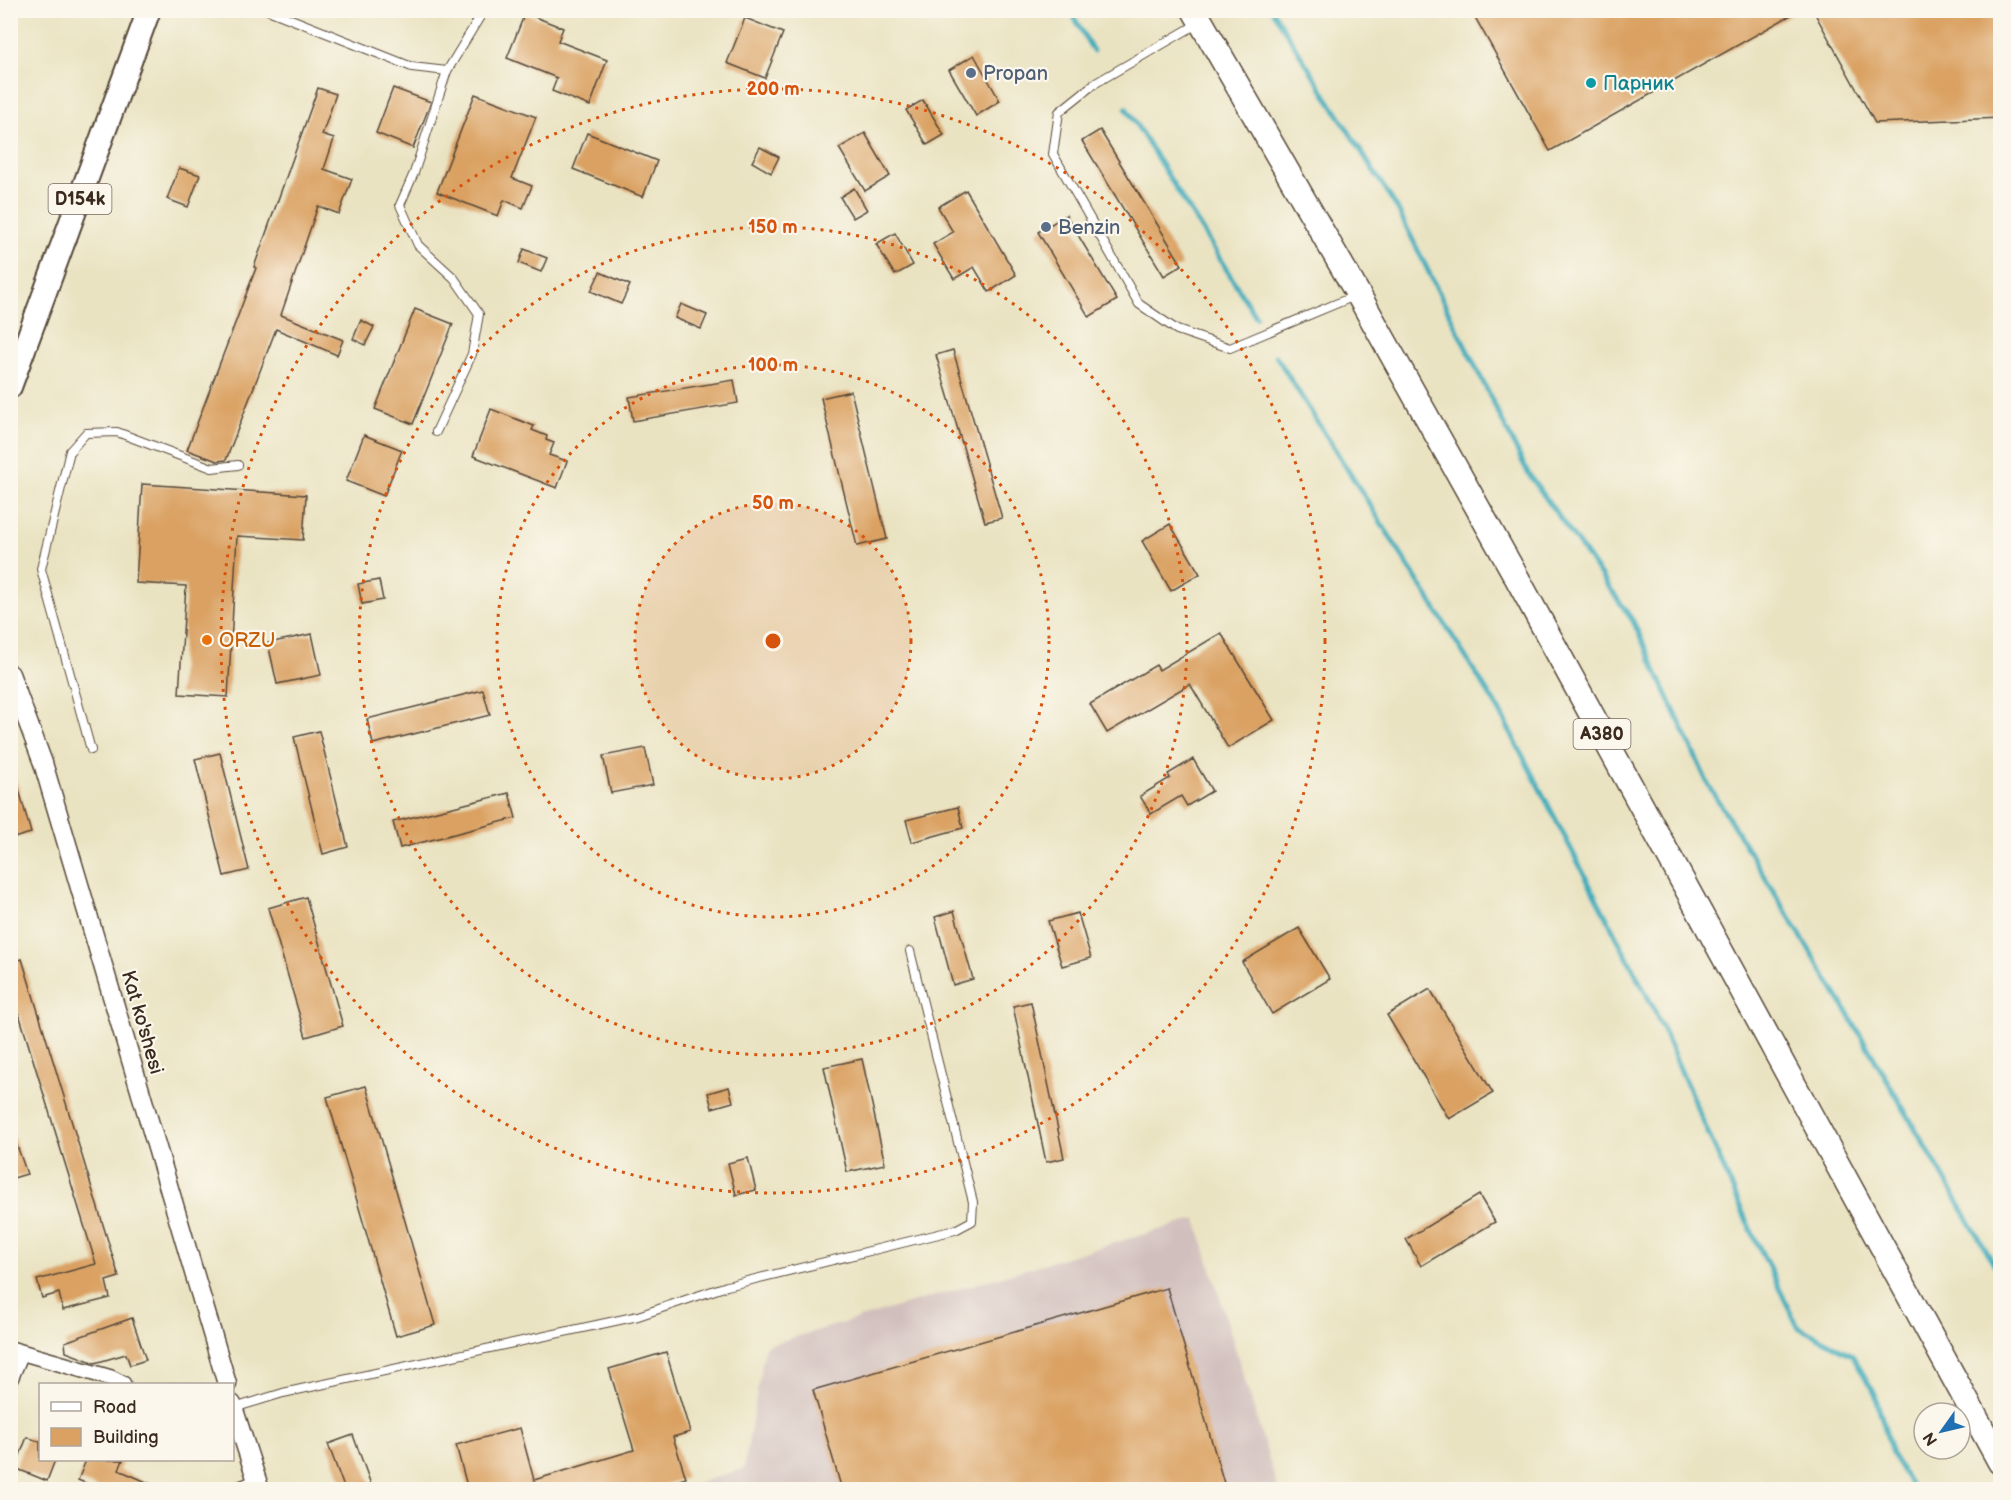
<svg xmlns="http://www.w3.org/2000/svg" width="2011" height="1500" font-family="'Balsamiq Sans',sans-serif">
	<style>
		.industrial { fill: #d1bfbd }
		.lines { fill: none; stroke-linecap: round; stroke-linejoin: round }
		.stream { stroke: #3eacbb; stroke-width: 5 }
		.building { fill: #daa162 }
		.service-casing { stroke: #554637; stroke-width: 10 }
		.minor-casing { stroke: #554637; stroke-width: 18 }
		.tertiary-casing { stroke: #554637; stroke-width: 21 }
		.primary-casing { stroke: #554637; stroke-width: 26 }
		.trunk-casing { stroke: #554637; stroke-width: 27 }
		.service { stroke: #fff; stroke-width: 8 }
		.minor { stroke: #fff; stroke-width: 15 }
		.tertiary { stroke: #fff; stroke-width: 18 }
		.primary { stroke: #fff; stroke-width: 22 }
		.trunk { stroke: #fff; stroke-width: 24 }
		.ring { fill: none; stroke: #d7540e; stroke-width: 3; stroke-dasharray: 3 6 }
		.service-dot { fill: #5c6f8a; stroke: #fbf7ec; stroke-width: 2 }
		.culture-dot { fill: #0f9aa8; stroke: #fbf7ec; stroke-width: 2 }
		.food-dot { fill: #e8710a; stroke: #fbf7ec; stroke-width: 2 }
		.labels { text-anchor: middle; stroke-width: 4.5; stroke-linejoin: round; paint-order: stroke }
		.shield { fill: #fbf7ec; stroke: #75685c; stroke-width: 1.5 }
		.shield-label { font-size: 18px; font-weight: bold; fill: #3b2a1e }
		.service-label { font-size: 20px; fill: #4e5e75; stroke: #fbf7ec; text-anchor: start }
		.culture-label { font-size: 20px; fill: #0d838f; stroke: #fbf7ec; text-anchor: start }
		.food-label { font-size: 20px; fill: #c56008; stroke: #fbf7ec; text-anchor: start }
		.street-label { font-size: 20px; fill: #3b2a1e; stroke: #fbf7ec }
		.centre { fill: #d7540e; stroke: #fbf7ec; stroke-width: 3 }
		.ring-label { font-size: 18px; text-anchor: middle; font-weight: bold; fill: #d7540e; stroke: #fbf7ec; stroke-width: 4.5; stroke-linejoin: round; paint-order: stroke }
	</style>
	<rect width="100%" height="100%" fill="#fbf7ec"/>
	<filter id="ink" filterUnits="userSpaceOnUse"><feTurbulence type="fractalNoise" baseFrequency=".0167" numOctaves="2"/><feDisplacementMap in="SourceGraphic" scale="12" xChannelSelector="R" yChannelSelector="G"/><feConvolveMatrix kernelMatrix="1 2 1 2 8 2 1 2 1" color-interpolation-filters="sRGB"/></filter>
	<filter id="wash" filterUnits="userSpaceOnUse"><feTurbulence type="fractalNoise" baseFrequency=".008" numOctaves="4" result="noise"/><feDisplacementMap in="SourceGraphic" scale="24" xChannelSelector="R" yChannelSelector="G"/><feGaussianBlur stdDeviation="1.35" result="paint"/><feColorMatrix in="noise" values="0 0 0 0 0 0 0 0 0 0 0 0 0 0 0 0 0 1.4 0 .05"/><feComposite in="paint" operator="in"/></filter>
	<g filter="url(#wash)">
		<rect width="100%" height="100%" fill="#eae3c2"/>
		<polygon class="industrial" points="1196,1219 1278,1489 677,1490 744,1468 765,1346"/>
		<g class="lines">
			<g class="stream">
				<polyline points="1070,10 1093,51"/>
				<polyline points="1272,10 1397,208 1528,473 1633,621 1708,784 1846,1010 2000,1274"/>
				<polyline points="1126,108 1256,317"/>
				<polyline points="1276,356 1499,710 1653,1007 1747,1222 1798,1327 1852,1355 1875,1394 1892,1454 1914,1490"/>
			</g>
		</g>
		<g id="blocks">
			<g class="building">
				<polygon points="1471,10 1800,10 1550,151"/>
				<polygon points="1813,10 2001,10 2001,118 1875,123"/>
				<polygon points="525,13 563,28 558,41 607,60 590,106 552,91 557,78 507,58"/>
				<polygon points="745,18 783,33 765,78 727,63"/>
				<polygon points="974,55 1000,101 976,116 949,70"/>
				<polygon points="318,88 336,94 322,135 334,139 324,169 352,179 339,214 318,206 281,315 343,340 337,355 276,329 226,460 217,461 187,450 256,268 254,267"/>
				<polygon points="393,88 431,102 413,148 376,133"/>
				<polygon points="475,94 536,117 512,178 532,186 523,208 504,200 498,216 437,192"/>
				<polygon points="923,100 944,135 927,145 906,110"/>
				<polygon points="1100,130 1182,265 1164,276 1082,141"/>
				<polygon points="587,133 657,161 643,197 573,169"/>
				<polygon points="865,133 890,176 865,191 839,148"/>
				<polygon points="760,147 779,157 771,173 752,162"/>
				<polygon points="179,168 200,175 188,207 167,199"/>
				<polygon points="854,188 867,210 853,218 840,197"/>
				<polygon points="966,190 1016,275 989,292 974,267 954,279 933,244 953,232 938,207"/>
				<polygon points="1066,215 1117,300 1089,317 1038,232"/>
				<polygon points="895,233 913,265 895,275 876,244"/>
				<polygon points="524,249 547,258 541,272 519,263"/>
				<polygon points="600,272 630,285 621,304 591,291"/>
				<polygon points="681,304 707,315 701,329 675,318"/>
				<polygon points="415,309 453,324 413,424 375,409"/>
				<polygon points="361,320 374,327 365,345 353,339"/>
				<polygon points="953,350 1002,518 985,522 936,355"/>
				<polygon points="734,380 738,403 633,421 629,397"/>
				<polygon points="851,391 887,539 857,546 821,398"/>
				<polygon points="491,409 534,426 532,430 547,436 546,440 554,443 549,455 567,461 557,488 473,456"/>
				<polygon points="364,435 402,450 384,496 346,481"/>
				<polygon points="142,484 306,495 303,540 237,536 228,697 179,694 186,586 136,583"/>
				<polygon points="1170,524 1200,574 1171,591 1142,541"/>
				<polygon points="379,580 383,600 362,604 358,584"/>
				<polygon points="1221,633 1274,720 1228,748 1190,684 1107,733 1090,704 1156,665 1159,670"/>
				<polygon points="312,634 321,675 277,684 268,643"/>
				<polygon points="483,690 490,715 373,744 367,719"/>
				<polygon points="319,731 348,847 323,854 294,737"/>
				<polygon points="645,748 653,785 611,793 603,756"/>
				<polygon points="220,753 249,870 224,876 195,759"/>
				<polygon points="1193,759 1212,791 1187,806 1181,796 1151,814 1140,796 1170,778 1168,774"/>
				<polygon points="10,775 15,775 31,833 10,839"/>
				<polygon points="509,793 516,818 400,848 393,822"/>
				<polygon points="958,807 963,828 912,842 906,820"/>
				<polygon points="306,897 343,1026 306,1037 268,908"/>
				<polygon points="954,911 973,979 953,985 935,917"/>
				<polygon points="1078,913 1091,958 1062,966 1048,921"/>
				<polygon points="1299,928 1330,979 1272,1014 1242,962"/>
				<polygon points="22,959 119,1277 106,1281 110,1298 63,1310 59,1293 42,1298 37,1280 96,1264 19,1014 10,1016 10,963"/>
				<polygon points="1430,989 1493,1093 1449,1119 1387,1015"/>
				<polygon points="1031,1002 1064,1158 1046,1162 1013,1006"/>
				<polygon points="862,1059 885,1164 847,1172 824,1067"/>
				<polygon points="366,1086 435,1325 396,1336 327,1097"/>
				<polygon points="729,1087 733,1102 712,1108 708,1093"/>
				<polygon points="10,1134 13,1134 27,1174 10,1179"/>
				<polygon points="748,1158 756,1190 736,1195 728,1163"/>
				<polygon points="1479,1195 1495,1222 1421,1266 1406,1239"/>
				<polygon points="1167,1288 1226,1490 842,1490 813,1390"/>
				<polygon points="132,1318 146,1360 130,1365 126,1354 95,1363 66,1352 65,1342"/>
				<polygon points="666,1352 690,1432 673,1437 686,1478 647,1490 468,1490 456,1445 520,1428 534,1480 634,1450 609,1369"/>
				<polygon points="353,1435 373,1490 345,1490 328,1444"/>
				<polygon points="27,1437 40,1442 40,1460 55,1460 47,1481 15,1468"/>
				<polygon points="86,1460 123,1460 119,1470 165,1490 102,1490 78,1480"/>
			</g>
		</g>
	</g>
	<g filter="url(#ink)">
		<use href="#blocks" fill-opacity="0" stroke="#554637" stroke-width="1.5"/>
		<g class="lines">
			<g class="service-casing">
				<g id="service">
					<polyline points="268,10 412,67 447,71 484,10"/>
					<polyline points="1199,23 1094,84 1059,112 1053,154 1139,304 1177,330 1230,348 1357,295"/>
					<polyline points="436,432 472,354 479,314 454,278 418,245 400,205 414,173 447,71"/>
					<polyline points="91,750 41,569 70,451 86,433 117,432 212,468 238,465"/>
					<polyline points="234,1408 283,1393 638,1316 727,1286 955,1230 972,1221 973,1202 910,951"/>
				</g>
			</g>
			<g class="minor-casing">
				<g id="minor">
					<polyline points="10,1349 111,1378 123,1384"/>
					<polyline points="10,1379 21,1353"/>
					<polyline points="238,1490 258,1482"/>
				</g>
			</g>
			<g class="tertiary-casing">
				<g id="tertiary">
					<polyline points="10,674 43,763 227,1384"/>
					<polyline points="232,1404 260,1490"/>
				</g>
			</g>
			<g class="primary-casing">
				<polyline id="primary" points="10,387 149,10"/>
			</g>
			<g class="trunk-casing">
				<polyline id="trunk" points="1194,10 1358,294 1517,578 2000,1462"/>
			</g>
			<use href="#service" class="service"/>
			<use href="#minor" class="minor"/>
			<use href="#tertiary" class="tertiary"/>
			<use href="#primary" class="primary"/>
			<use href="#trunk" class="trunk"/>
		</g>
	</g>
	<circle cx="773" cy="641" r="138" fill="#d7540e" fill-opacity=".12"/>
	<g class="ring">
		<circle cx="773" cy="641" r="138"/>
		<circle cx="773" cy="641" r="276"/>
		<circle cx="773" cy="641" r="414"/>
		<circle cx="773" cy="641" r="552"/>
	</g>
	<g class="service-dot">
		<circle cx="971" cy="73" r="6"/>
		<circle cx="1046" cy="227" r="6"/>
	</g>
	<circle class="culture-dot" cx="1591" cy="83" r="6"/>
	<circle class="food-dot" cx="207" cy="640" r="6"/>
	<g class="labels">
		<g class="shield">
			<rect x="48.5" y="184" width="63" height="30" rx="4.5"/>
			<rect x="1573.5" y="719" width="57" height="30" rx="4.5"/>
		</g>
		<g class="shield-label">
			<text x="80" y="205">D154k</text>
			<text x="1602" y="740">A380</text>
		</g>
		<g class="service-label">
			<text x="983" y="80">Propan</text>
			<text x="1058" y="234">Benzin</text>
		</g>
		<g class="culture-label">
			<text x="1603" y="90">Парник</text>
		</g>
		<g class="food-label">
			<text x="219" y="647">ORZU</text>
		</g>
		<g class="street-label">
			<text transform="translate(143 1022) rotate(74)" y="7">Kat ko'shesi</text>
		</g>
	</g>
	<circle cx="773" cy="641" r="9" class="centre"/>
	<g class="ring-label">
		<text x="773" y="95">200 m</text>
		<text x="773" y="233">150 m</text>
		<text x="773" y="371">100 m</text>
		<text x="773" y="509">50 m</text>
	</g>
	<rect width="2011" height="1500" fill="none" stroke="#fbf7ec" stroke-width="36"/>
	<rect x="39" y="1383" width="195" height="78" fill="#fbf7ec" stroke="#aea59a" stroke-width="1.5"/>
	<rect x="51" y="1402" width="30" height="9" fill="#ffffff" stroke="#aea59a" stroke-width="1.5"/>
	<text x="93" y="1413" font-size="18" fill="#3b2a1e">Road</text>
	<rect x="51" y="1428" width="30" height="18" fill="#daa162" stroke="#aea59a" stroke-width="1.5"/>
	<text x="93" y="1443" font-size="18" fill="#3b2a1e">Building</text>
	<g transform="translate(1942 1431) rotate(236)"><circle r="28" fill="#fbf7ec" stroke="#aea59a" stroke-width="1.5"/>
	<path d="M0-4.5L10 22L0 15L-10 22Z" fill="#1f6fb2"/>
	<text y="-9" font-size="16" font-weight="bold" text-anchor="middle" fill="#3b2a1e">N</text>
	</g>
</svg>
